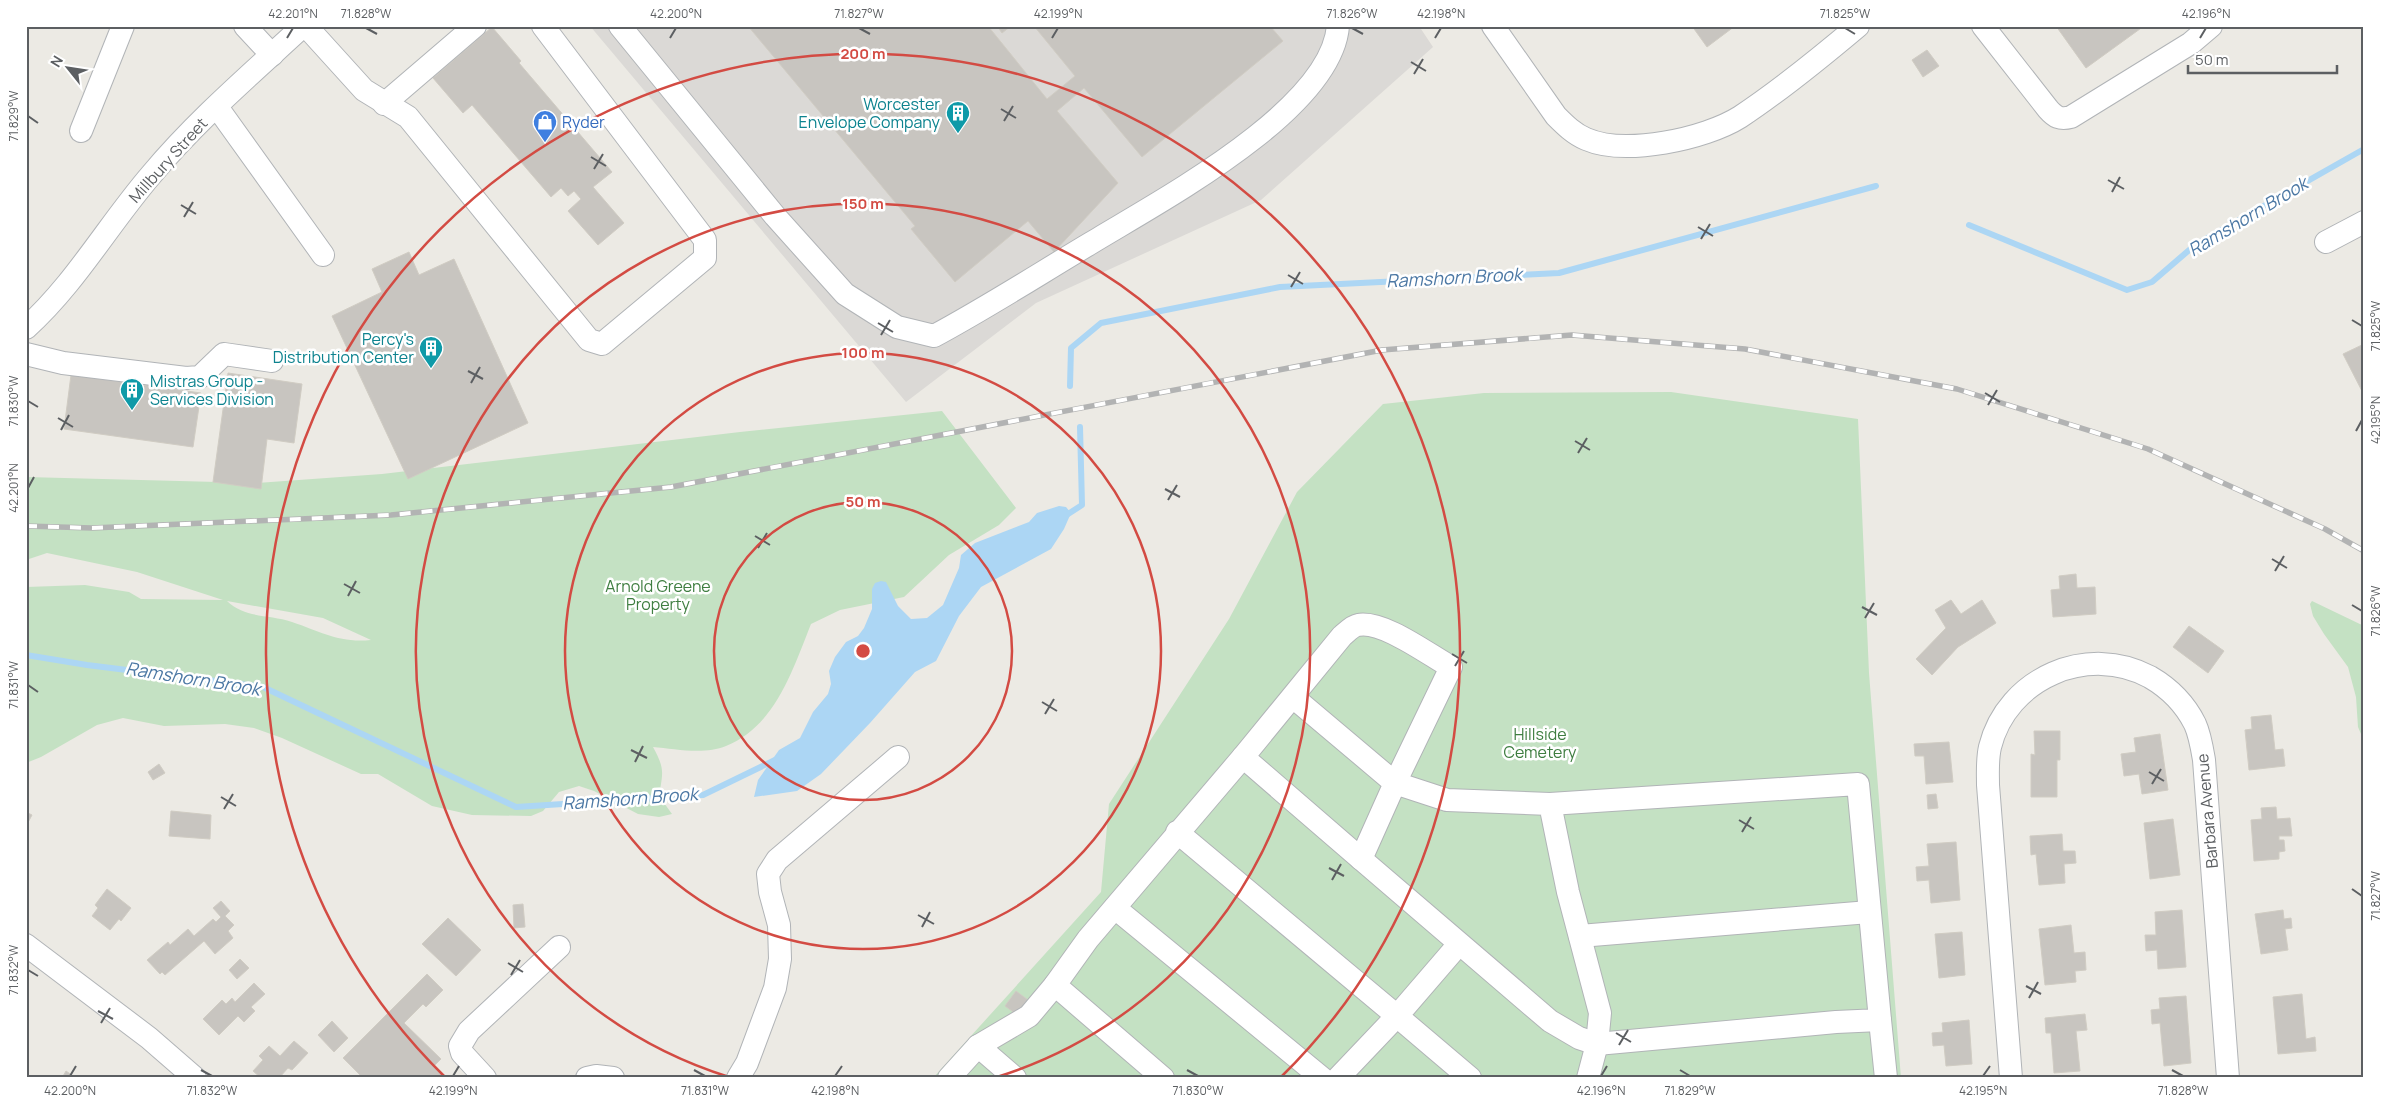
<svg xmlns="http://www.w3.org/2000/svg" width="2390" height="1104" font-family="Manrope,sans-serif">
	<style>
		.industrial { fill: #dbd9d6 }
		.green { fill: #c4e1c3; fill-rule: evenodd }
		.water { fill: #acd6f4 }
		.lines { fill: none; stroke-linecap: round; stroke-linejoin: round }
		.stream { stroke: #acd6f4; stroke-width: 6 }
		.building { fill: #c8c5c0; stroke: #d0ccc3 }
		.minor-casing { stroke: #b1b4b7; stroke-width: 24 }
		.minor { stroke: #fff; stroke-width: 22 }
		.rail-casing { stroke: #b2b3b3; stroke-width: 5.5 }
		.rail { stroke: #fff; stroke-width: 4; stroke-dasharray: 11; stroke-linecap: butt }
		.ticks { fill: none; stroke: #5c5f62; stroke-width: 2 }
		.ring { fill: none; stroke: #d34b43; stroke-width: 2.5 }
		.labels { text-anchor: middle; stroke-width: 5; stroke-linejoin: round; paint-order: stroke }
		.culture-label { font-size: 16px; fill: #0d838f; stroke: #fff; text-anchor: end }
		.shop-label { font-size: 16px; fill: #366cbe; stroke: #fff; text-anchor: start }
		.street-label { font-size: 16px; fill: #5c5f62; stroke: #fff }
		.park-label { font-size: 16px; fill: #3f7e41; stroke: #fff }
		.water-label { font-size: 18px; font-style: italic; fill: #4c78a4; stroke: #fff }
		.centre { fill: #d34b43; stroke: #fff; stroke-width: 2.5 }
		.ring-label { font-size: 15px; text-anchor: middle; font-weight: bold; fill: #d34b43; stroke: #fff; stroke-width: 5; stroke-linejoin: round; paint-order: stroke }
		.neatline { fill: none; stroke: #5c5f62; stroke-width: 2 }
		.ticks-label { font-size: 12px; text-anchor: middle; fill: #5c5f62 }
	</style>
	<rect width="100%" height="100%" fill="#eceae4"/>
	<polygon class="industrial" points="590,26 1419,26 1433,47 1261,200 1036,303 906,402"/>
	<g class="green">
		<polygon points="1671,392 1858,419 1869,673 1901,1078 933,1078 1101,892 1109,804 1229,619 1297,492 1383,404 1484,393"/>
		<path d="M942,411l74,97 -17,17 -50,30 -45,42 -64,13 -29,14c-18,45 -36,103 -85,122 -21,9 -51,3 -73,1 12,22 10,25 6,49l13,18 -13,3 -21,-3 -44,-23 -15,-5 -20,6 -16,19 -12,5 -59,-1 -40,-9 -54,-32h-17l-79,-36 -28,-10 -29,-4 -61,2 -41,-8 -26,7 -56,32 -15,6v-176l59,-2 44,7 12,7 82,1 -86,-28 -90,-19 -21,7v-83l231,6 125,-9 358,-42zM227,601l96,17 48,22c-33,3 -49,-8 -79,-18 -23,-8 -46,-3 -65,-21z"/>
		<polygon points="2312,601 2364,626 2364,741 2358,727 2356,697 2348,667 2324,634 2313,616 2310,604"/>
	</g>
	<polygon class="water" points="1059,506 1066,507 1071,513 1064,529 1051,549 981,587 959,616 936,661 915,672 870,723 821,774 797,791 754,797 758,780 779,750 800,738 813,712 828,694 831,684 829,671 835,657 846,642 858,636 864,628 872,609 872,589 875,583 881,581 886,582 898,606 911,619 927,618 943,605 959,568 961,555 975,543 1029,522 1037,513"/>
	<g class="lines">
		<g class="stream">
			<polyline points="1969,225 2127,290 2152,282 2195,245 2364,149"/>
			<polyline points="1070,386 1071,348 1101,323 1280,287 1559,273 1876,186"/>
			<polyline points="1065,516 1082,505 1080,427"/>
			<polyline points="26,655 87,665 263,687 516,807 703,795 779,758"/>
		</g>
	</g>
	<g class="building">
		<polygon points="748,26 988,26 1047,99 1075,76 1034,26 1270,26 1283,41 1142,157 1084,88 1057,111 1118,183 1054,252 1028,221 955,282 911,229 915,226"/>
		<polygon points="997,26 1011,26 1002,33"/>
		<polygon points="1692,26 1735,26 1707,47"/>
		<polygon points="2056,26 2144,26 2086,68"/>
		<polygon points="492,27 521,61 519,63 612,172 593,187 624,223 598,245 568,211 581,199 574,191 568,196 561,188 551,197 472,105 463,113 433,78"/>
		<polygon points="1927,50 1939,66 1923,77 1912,60"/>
		<polygon points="409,252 419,275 454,259 528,423 408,479 332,316 382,292 372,269"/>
		<polygon points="2364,344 2364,395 2343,354"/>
		<polygon points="228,373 302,384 294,443 267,439 261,489 213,482"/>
		<polygon points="71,375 201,393 193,447 64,429"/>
		<polygon points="2076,574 2077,588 2095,587 2096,614 2053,617 2051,590 2060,589 2059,576"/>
		<polygon points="1951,600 1961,614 1982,600 1996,623 1958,647 1932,675 1916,659 1946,628 1935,610"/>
		<polygon points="2189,626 2224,651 2208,673 2173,647"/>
		<polygon points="2271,715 2275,750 2283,749 2285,766 2249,770 2245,730 2252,729 2251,717"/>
		<polygon points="2034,731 2060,731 2060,760 2057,760 2057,797 2031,797 2031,754 2035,755"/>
		<polygon points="2160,734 2168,790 2142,794 2139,774 2124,776 2121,754 2136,752 2134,738"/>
		<polygon points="1949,742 1953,782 1926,784 1924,756 1915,756 1914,744"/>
		<polygon points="159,764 165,773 153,780 148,772"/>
		<polygon points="1936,794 1938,808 1928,809 1927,795"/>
		<polygon points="2276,807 2277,819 2290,818 2292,836 2279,836 2279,840 2284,840 2285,851 2279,852 2279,859 2254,861 2251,820 2262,819 2261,808"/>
		<polygon points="171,811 211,815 210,839 169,836"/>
		<polygon points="26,812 32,815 26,826"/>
		<polygon points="2173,819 2180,875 2150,879 2144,823"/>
		<polygon points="2062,834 2063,851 2075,851 2076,863 2064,864 2065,883 2039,885 2036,854 2031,855 2030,836"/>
		<polygon points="1956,842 1960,900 1931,903 1929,880 1917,881 1916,867 1929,866 1927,844"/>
		<polygon points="107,889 131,908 121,921 119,919 110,930 92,916 98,908 95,905"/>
		<polygon points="221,901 230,911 225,916 234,925 228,931 233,938 215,954 204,941 165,975 162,972 160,974 147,960 168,942 170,945 188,929 194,936 213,919 216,922 221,917 213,908"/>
		<polygon points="523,904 525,927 514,928 513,905"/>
		<polygon points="2182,910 2186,967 2158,969 2157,950 2146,951 2145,935 2156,935 2155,912"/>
		<polygon points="2283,910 2284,919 2291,918 2292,928 2285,929 2288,950 2261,954 2255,914"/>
		<polygon points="448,918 481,950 456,976 422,944"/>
		<polygon points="2071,925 2074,953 2085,952 2086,970 2075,971 2076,982 2045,985 2039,929"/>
		<polygon points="1962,932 1965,975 1939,978 1935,934"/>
		<polygon points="240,959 249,968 237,979 229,970"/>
		<polygon points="427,974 443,990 426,1007 423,1004 404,1023 441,1059 434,1066 445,1078 363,1078 343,1058"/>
		<polygon points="254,983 265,994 251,1007 255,1011 244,1022 238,1016 219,1035 203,1019 222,1000 226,1004 232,998 235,1002"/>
		<polygon points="1016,991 1028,1000 1016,1014 1005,1006"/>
		<polygon points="2302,994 2306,1039 2315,1037 2316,1051 2278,1054 2273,997"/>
		<polygon points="2186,996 2191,1063 2164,1066 2160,1023 2152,1024 2151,1010 2160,1009 2159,998"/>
		<polygon points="2085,1014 2087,1030 2076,1031 2080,1071 2054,1073 2051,1033 2046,1033 2045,1018"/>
		<polygon points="1969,1020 1972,1064 1946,1066 1944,1045 1933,1046 1932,1033 1943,1032 1942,1023"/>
		<polygon points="332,1021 348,1038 334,1052 318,1035"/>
		<polygon points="294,1041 308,1053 292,1070 288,1068 279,1078 261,1078 253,1071 263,1060 259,1056 269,1046 280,1056"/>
		<polygon points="66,1071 76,1078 62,1078"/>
	</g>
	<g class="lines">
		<g class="minor-casing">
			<g id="minor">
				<polyline points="245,26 272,55"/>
				<polyline points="306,26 364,90 408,117 589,340 602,344 705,258 705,240 543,26"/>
				<path d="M620,26l155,190 70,78 52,33 37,9c54,-29 105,-62 157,-93 67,-41 240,-132 247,-217"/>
				<path d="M1493,26l63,90c9,9 18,18 30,23 39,17 119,0 154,-22 41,-27 80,-59 118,-91"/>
				<path d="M1983,26l65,83c7,8 12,11 23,8l120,-74 20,-17"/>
				<polyline points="384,104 475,26"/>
				<polyline points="217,107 323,255"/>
				<polyline points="81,131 123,26"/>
				<polyline points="2326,242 2364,222"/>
				<path d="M26,328c49,-44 82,-103 125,-153 45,-54 100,-101 152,-149"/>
				<polyline points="26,354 63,363 186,378 200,377 224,354 272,361"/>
				<path d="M1293,697l102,86 -34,76 -118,-102 99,-121c4,-3 10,-10 16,-11 25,-5 71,30 93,42l-56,116 52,17 103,4 18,88 32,121 -3,31 239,-22 44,-2 -22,-236 -308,20"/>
				<polyline points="1177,832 1397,1016 1338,1078"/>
				<polyline points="1361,859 1550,1021 1579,1038 1597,1044 1588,1078"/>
				<polyline points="1115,908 1322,1078"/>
				<polyline points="1580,936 1869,912"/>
				<polyline points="1459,944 1397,1016 1470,1078"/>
				<polyline points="26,945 149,1038 195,1078"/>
				<polyline points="1880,1020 1886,1078"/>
				<polyline points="485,1078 462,1053 460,1046 469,1031 559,947"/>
				<polyline points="587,1078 596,1076 613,1078"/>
				<polyline points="738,1078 747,1063 775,988 780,959 779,925 770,892 768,874 777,860 898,757"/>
				<polyline points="949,1078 978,1046"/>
				<polyline points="1015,1078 978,1046 1029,1016 1055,985"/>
				<polyline points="1163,1078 1055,985 1088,939 1243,757"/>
				<path d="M2011,1078l-23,-293c0,-12 -1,-25 2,-38 17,-69 98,-104 160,-70 19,11 35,27 45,47 5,11 7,24 9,36l24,318"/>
			</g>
		</g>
		<use href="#minor" class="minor"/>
		<g class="rail-casing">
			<polyline id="rail" points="26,526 92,528 391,515 671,487 1382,350 1572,335 1745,349 1957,389 2148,449 2325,529 2364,551"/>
		</g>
		<use href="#rail" class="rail"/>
	</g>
	<path class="ticks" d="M366,28l11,6M859,28l11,6M1352,28l11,6M1845,28l10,6M287,38l6,-10M670,38l6,-10M1052,38l6,-10M1435,38l6,-10M2200,38l6,-10M1411,62l15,9M1414,74l9,-15M1001,109l15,9M28,116l10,7M1004,121l9,-15M591,157l15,9M594,169l9,-15M2108,180l16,9M2112,192l8,-15M181,205l15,9M184,217l9,-15M1698,227l15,9M1701,239l9,-15M1288,275l15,9M1291,287l9,-15M2352,320l10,6M878,323l15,9M881,335l9,-15M468,371l15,8M471,383l9,-16M1985,393l15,9M28,401l10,6M1988,405l9,-15M58,418l15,9M61,430l8,-15M2356,431l6,-11M1575,441l15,9M1578,453l9,-15M28,488l6,-11M1165,489l15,8M1168,500l9,-15M755,536l15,9M758,548l9,-15M2272,559l15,9M2275,571l9,-15M344,584l16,9M348,596l8,-15M2352,605l10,6M1862,607l15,8M1865,618l9,-15M1452,654l15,9M1455,666l9,-15M28,685l10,7M1042,702l15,9M1045,714l9,-15M631,750l16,8M635,762l8,-16M2149,772l15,9M2152,784l9,-15M221,797l15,9M224,809l9,-15M1739,820l15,9M1742,832l9,-15M1329,868l15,8M1332,880l9,-16M2352,889l10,7M918,915l16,9M922,927l8,-15M508,963l15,9M28,970l10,6M511,975l9,-15M2026,986l15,8M2029,998l9,-16M98,1011l15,8M101,1023l9,-15M1616,1033l15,9M1619,1045l9,-15M201,1070l11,6M694,1070l11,6M1187,1070l11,6M1680,1070l10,6M2172,1070l11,6M70,1076l6,-10M453,1076l6,-10M835,1076l7,-10M1601,1076l6,-10M1983,1076l7,-10"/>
	<g class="ring">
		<circle cx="863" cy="651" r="149"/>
		<circle cx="863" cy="651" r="298"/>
		<path d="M729 1077A447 447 0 1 1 997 1077"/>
		<path d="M445 1077A597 597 0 1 1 1281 1077"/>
	</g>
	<defs>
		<g id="building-pin" transform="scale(1.25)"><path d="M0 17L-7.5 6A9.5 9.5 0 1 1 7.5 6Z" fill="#0f9aa8" stroke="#fff"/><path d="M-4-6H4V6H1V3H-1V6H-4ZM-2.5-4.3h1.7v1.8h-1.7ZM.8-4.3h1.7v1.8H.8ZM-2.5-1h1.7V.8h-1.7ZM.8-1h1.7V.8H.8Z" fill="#fff"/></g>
		<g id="shop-pin" transform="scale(1.25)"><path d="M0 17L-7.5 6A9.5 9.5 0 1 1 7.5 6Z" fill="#3f7fe0" stroke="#fff"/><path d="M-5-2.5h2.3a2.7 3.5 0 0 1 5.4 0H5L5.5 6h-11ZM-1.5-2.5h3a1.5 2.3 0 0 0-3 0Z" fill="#fff"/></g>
	</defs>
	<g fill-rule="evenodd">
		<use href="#building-pin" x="958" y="113"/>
		<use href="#shop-pin" x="545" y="122"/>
		<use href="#building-pin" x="431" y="348"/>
		<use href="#building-pin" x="132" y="390"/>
	</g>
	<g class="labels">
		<g class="culture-label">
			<text x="940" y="110">Worcester<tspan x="940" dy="18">Envelope Company</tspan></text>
			<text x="414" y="345">Percy's<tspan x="414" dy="18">Distribution Center</tspan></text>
			<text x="150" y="387" text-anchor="start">Mistras Group -<tspan x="150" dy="18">Services Division</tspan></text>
		</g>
		<g class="shop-label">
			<text x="562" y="128">Ryder</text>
		</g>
		<g class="street-label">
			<text transform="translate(168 160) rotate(-48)" y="6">Millbury Street</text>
			<text transform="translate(2207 811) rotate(-95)" y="6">Barbara Avenue</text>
		</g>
		<g class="park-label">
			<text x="658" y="592">Arnold Greene<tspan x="658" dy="18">Property</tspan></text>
			<text x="1540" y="740">Hillside<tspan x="1540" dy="18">Cemetery</tspan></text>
		</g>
		<g class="water-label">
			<text transform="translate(2248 217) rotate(-31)" y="6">Ramshorn Brook</text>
			<text transform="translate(1454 278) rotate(-3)" y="6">Ramshorn Brook</text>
			<text transform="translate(193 679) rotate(9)" y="6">Ramshorn Brook</text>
			<text transform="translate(630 799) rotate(-4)" y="6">Ramshorn Brook</text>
		</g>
	</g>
	<circle cx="863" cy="651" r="8" class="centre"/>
	<g class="ring-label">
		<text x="863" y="59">200 m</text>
		<text x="863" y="209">150 m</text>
		<text x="863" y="358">100 m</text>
		<text x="863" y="507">50 m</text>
	</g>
	<rect width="2390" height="1104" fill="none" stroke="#ffffff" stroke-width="55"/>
	<g transform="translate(68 68) rotate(300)" stroke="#ffffff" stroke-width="4" paint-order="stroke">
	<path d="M0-4L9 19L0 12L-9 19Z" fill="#5c5f62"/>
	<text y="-8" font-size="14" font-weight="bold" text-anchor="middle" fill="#5c5f62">N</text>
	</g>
	<path d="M2188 65v8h149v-8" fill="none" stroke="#5c5f62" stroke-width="2.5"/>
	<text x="2195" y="65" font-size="15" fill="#5c5f62" stroke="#ffffff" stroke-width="4" paint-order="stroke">50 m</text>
	<rect x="28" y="28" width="2334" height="1048" class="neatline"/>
	<g class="ticks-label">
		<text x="293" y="18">42.201°N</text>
		<text x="366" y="18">71.828°W</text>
		<text x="676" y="18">42.200°N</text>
		<text x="859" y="18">71.827°W</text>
		<text x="1058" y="18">42.199°N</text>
		<text x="1352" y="18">71.826°W</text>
		<text x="1441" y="18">42.198°N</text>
		<text x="1845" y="18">71.825°W</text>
		<text x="2206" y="18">42.196°N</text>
		<text transform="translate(14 116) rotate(-90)" y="4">71.829°W</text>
		<text transform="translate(2376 326) rotate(-90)" y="4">71.825°W</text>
		<text transform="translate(14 401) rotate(-90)" y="4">71.830°W</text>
		<text transform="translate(2376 420) rotate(-90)" y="4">42.195°N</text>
		<text transform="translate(14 488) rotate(-90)" y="4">42.201°N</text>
		<text transform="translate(2376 611) rotate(-90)" y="4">71.826°W</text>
		<text transform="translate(14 685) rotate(-90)" y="4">71.831°W</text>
		<text transform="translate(2376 896) rotate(-90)" y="4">71.827°W</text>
		<text transform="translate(14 970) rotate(-90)" y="4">71.832°W</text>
		<text x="70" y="1095">42.200°N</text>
		<text x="212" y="1095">71.832°W</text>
		<text x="453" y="1095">42.199°N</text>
		<text x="705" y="1095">71.831°W</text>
		<text x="835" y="1095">42.198°N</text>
		<text x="1198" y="1095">71.830°W</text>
		<text x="1601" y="1095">42.196°N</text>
		<text x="1690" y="1095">71.829°W</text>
		<text x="1983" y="1095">42.195°N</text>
		<text x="2183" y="1095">71.828°W</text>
	</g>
</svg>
